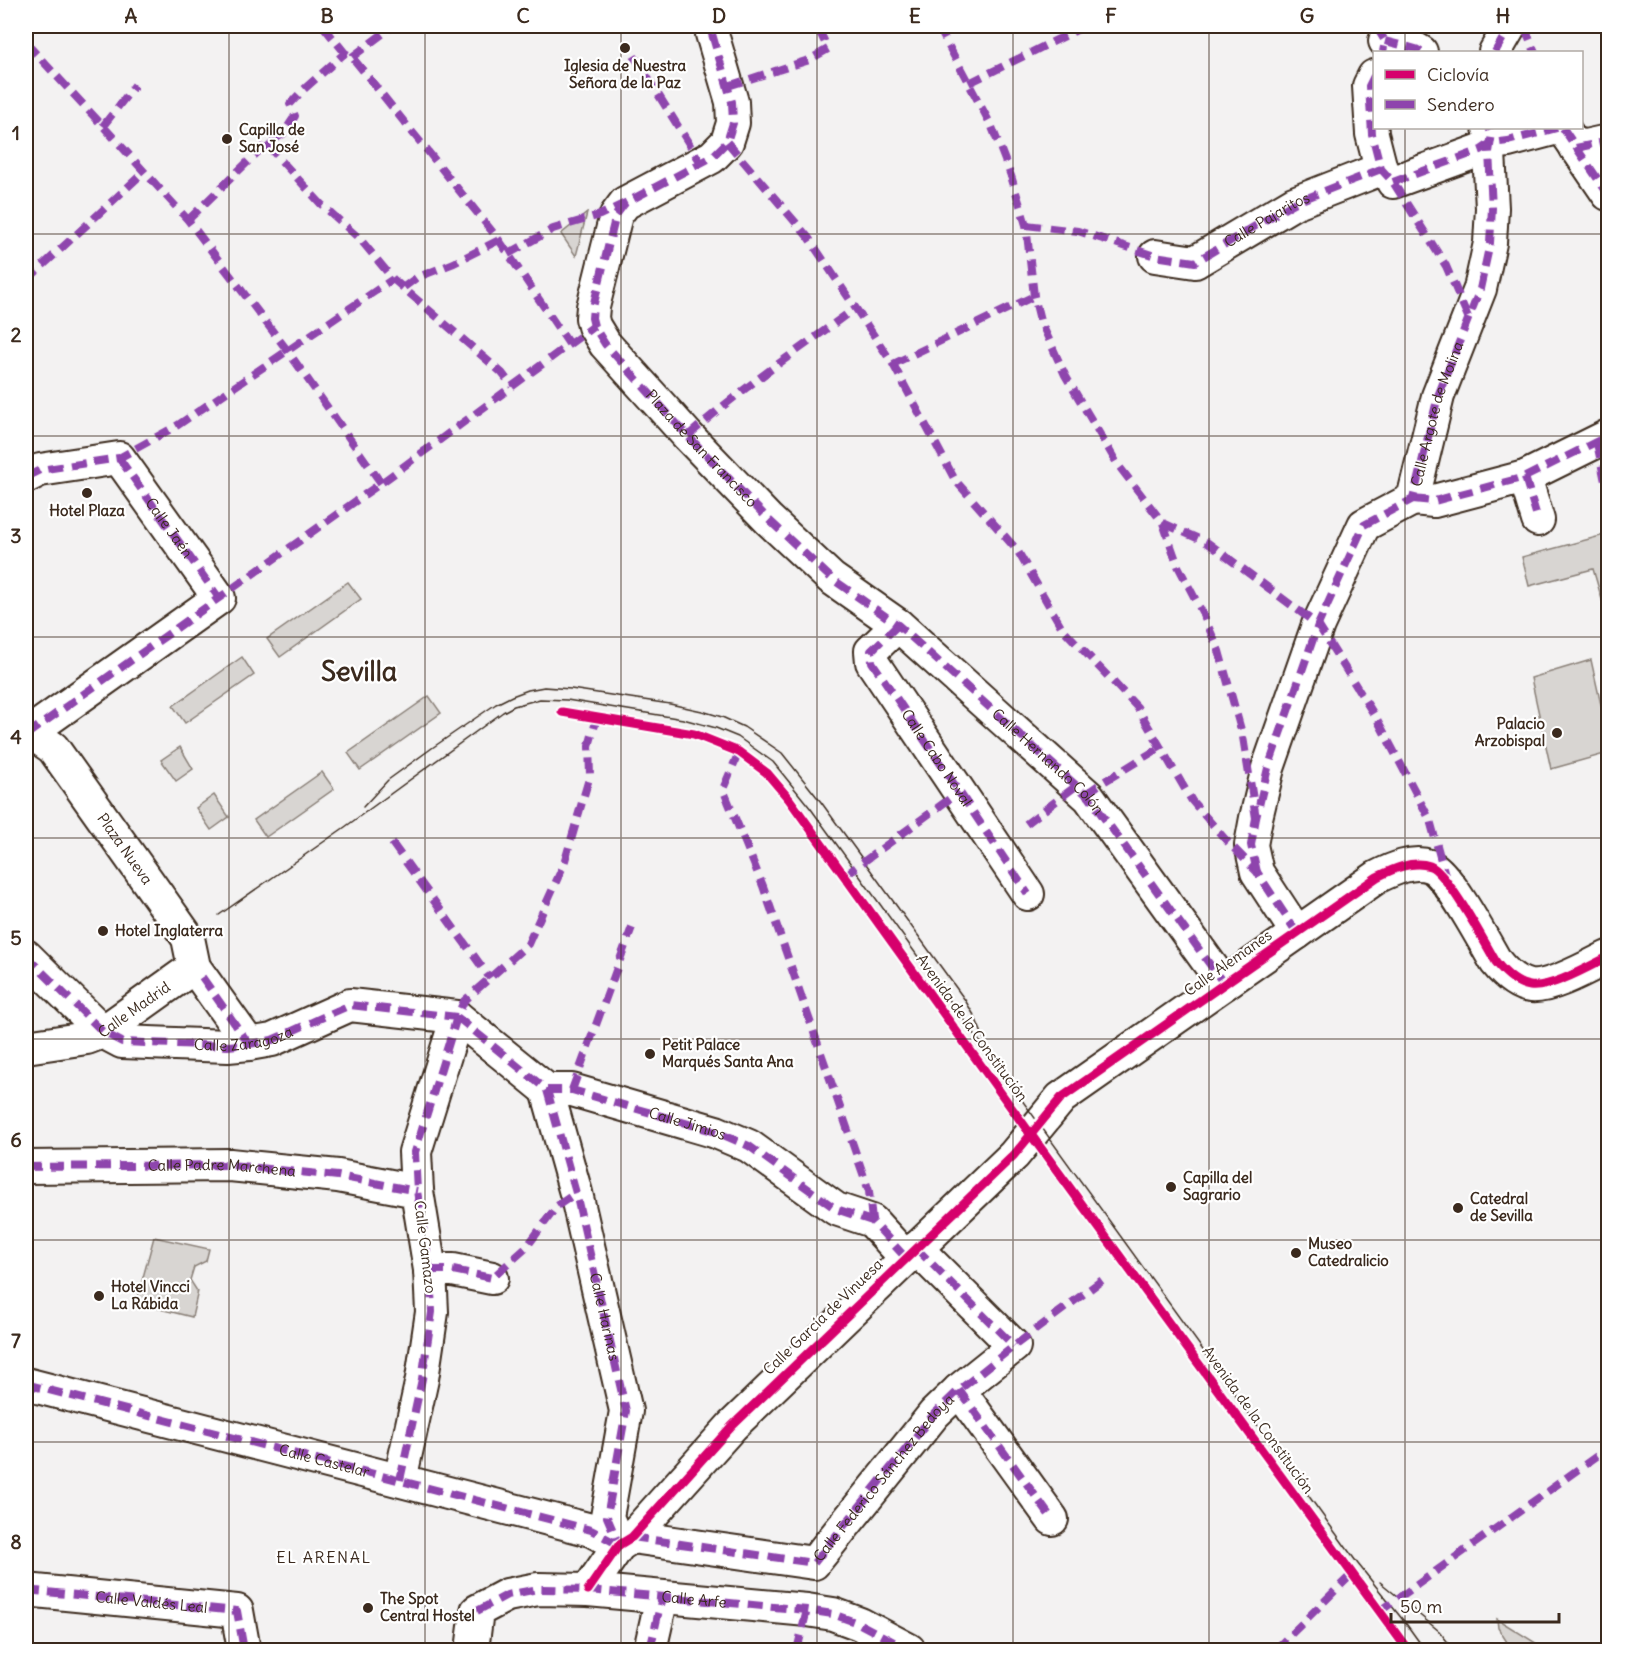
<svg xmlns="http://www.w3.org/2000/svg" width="1634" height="1676" font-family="Delius,sans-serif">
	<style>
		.green { fill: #d8d5d2; stroke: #8a8078; stroke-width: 1.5 }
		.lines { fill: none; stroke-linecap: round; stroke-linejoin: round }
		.minor-casing { stroke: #3b2a1e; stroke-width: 36 }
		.minor { stroke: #fff; stroke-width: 32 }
		.tram { stroke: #3b2a1e; stroke-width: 1.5 }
		.quiet { stroke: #8e44ad; stroke-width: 8; stroke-dasharray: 15 8; stroke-linecap: butt }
		.cycleway-casing { stroke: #fff; stroke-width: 13 }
		.cycleway { stroke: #d6006c; stroke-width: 9 }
		.grid { fill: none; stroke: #3b2a1e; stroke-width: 1.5; stroke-opacity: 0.55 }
		.poi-dot { fill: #3b2a1e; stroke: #fff; stroke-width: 2 }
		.labels { text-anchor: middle; stroke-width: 4.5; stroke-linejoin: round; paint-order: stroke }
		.poi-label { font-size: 15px; font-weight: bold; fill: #3b2a1e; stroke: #fff; text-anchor: start }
		.street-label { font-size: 15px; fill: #3b2a1e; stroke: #fff }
		.neighbourhood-label { font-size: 16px; letter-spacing: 1.5px; fill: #3b2a1e; stroke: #fff }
		.town-label { font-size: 27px; font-weight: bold; fill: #3b2a1e; stroke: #fff }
		.neatline { fill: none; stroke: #3b2a1e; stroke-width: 2 }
		.grid-label { font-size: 20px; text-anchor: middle; font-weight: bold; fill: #3b2a1e }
	</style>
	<rect width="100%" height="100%" fill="#f3f2f2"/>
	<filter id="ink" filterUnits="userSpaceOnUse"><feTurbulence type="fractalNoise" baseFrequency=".0167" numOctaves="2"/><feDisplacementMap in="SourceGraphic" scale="12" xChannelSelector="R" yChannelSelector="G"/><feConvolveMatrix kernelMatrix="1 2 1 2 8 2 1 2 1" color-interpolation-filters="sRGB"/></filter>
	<g filter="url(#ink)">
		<g class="green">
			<polygon points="587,213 576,256 561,234"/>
			<polygon points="1608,534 1608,620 1593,569 1529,586 1522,557"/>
			<polygon points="348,582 361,599 280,657 267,639"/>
			<polygon points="242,657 254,675 185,723 173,706"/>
			<polygon points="1591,660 1608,736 1608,753 1551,769 1531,678"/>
			<polygon points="429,696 441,713 360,770 348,753"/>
			<polygon points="180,747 193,769 176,781 161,760"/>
			<polygon points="322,772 334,789 266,837 254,820"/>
			<polygon points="214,795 229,817 211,830 196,808"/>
			<polygon points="154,1237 209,1249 206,1261 194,1267 190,1280 197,1291 198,1291 192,1317 136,1303"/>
			<polygon points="1497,1619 1547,1650 1512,1650 1498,1628"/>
		</g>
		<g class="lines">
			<g class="minor-casing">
				<g id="minor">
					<path id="s1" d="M712,26v8l20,68 1,21 -6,19 -15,15 -87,46 -9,12 -23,92 -1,11 2,8 11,18 83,92 81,84 62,58 67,47 191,172 135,187"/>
					<polyline points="1385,41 1416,49 1421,52"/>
					<polyline points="1495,52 1510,26"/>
					<polyline points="1563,128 1608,194"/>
					<polyline points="1576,148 1608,141"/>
					<polyline points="1393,182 1481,150 1491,143 1508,141 1557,128"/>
					<path id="s2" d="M1155,256l40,6 99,-59 87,-34 -9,-35 -3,-48 5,-10"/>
					<polyline points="26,477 40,470 119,458 219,598 26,735"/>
					<polyline points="1525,477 1538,520"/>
					<polyline points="1413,499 1434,501 1525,477 1608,436"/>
					<path id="s3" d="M898,625l-27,26 1,11 156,232"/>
					<path id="s4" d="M26,726l4,6 23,16 135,190 6,29 55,77"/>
					<polyline points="1297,933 1257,872 1251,845 1256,818 1268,768 1318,625 1364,525 1413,499 1438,396 1480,289 1490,243 1492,208 1489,152 1492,134 1489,128"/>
					<polyline points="26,956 103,1032 122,1042 228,1046 249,1044 272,1040 350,1005 457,1017"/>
					<polyline points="457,1017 547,1090 572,1090 716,1132 749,1146 836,1209 872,1221 906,1258"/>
					<path id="s5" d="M26,1047l61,-9 16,-6 91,-65"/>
					<path id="s6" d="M547,1090l29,103 50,218 -19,106 12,28"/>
					<path id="s7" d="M26,1167l204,-2 108,11 79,15"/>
					<polyline points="430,1270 453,1270 492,1278"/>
					<path id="s8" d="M26,1384l565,146 28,15"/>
					<polyline points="959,1390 1052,1519"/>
					<polyline points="400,1480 422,1379 432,1312 430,1270 417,1191 415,1152 457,1017"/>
					<path id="s9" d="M632,1537l182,26 120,-149 25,-24 55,-44 -98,-98"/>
					<polyline points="26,1590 237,1611 244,1650"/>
					<path d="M588,1590l31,-45 13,-8 100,-111 282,-271 47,-57 316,-221c16,-8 35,-17 53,-11 17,6 55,77 66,96 8,10 20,22 34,24 20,3 60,-20 78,-29"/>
					<polyline points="472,1650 477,1611 507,1595 538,1589 588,1590 807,1610 833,1614 860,1624 909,1650"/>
					<polyline points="650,1650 662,1597"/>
				</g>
			</g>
			<use href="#minor" class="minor"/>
			<g class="tram">
				<polyline points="363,807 388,780 432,748 496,704 512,696 528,690 544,687 571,689 670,704 702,711 722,717 744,727 782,753 821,802 965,1000 975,1017 985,1041"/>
				<polyline points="219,915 345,827 503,712 514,706 540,699 567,700 683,719 716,728 738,737 773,762 811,809 1358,1564 1407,1625 1425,1650"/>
				<polyline points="1380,1582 1439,1631 1454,1650"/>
			</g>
			<g class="quiet">
				<polyline points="323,26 345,53 352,57 499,240 569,344"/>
				<polyline points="938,26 992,127 1011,176 1026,225 1034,296 1040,320 1065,375 1118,465 1163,523 1178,566 1202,612 1219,651 1243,737 1256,818"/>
				<polyline points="1376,26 1385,41 1383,52"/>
				<polyline points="1524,26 1535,52"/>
				<polyline points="1385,41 1416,49 1421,52"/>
				<polyline points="26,43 103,126 188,220 287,350 381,483"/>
				<polyline points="1495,52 1510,26"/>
				<polyline points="634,56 701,163"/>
				<polyline points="352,57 393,26"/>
				<polyline points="1374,76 1369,86 1372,134 1381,169 1393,182 1446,266 1468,317"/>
				<polyline points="969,83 1085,26"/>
				<polyline points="728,86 809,60 828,49 817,26"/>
				<polyline points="103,126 135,85"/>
				<polyline points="1563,128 1608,194"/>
				<polyline points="727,142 808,237 893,364 955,480 1017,550 1062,628 1137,707 1192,801 1225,839 1257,872 1297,933"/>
				<polyline points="266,144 321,204 360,239 393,279 502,373 512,386"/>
				<polyline points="1576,148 1608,141"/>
				<polyline points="1393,182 1481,150 1491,143 1508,141 1557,128"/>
				<polyline points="625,203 616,215 593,307 592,318 594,326 605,344 688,436 769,520 831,578 898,625 1089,797 1224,984"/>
				<polyline points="188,220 266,144 283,134 295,116 290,104 303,90 345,53"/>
				<polyline points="1026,225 1078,231 1155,256 1195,262 1294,203 1381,169"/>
				<polyline points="508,254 553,229 600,215 625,203 712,157 727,142 733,123 732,102 712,34 712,26"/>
				<polyline points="26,281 144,172"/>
				<polyline points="404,287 416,278 454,263 499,240"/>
				<polyline points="893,364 1034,296"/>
				<path d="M688,436c52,-47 111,-86 167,-128"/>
				<polyline points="1597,443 1608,496"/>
				<path id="s10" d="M119,458l100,140"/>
				<polyline points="26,477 40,470 119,458 178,425 393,279"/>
				<polyline points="1525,477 1538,520"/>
				<polyline points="1413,499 1434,501 1525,477 1608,436"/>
				<polyline points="1163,523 1208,543 1318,625 1378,721 1430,820 1445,875"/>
				<polyline points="898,625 871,651 872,662 1028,894"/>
				<polyline points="26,735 388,478 594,326"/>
				<polyline points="739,752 723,789 763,886 869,1191 872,1221"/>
				<polyline points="1086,794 1100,784 1161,747"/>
				<polyline points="1026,824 1076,786"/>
				<polyline points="392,843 490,978"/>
				<path id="s11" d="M1257,872l-6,-27 5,-27 12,-50 50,-143 46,-100 49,-26 25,-103 42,-107 10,-46 2,-35 -3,-56 3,-18 -3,-6"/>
				<polyline points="844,876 959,792"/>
				<path id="s12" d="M26,956l77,76 19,10 106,4 21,-2 23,-4 78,-35 107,12"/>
				<polyline points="202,977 249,1044"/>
				<path id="s13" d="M457,1017l90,73h25l144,42 33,14 87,63 36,12 34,37"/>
				<polyline points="547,1090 576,1193 626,1411 607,1517 619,1545"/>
				<polyline points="572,1090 632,927"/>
				<polyline points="26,1167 230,1165 338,1176 417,1191"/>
				<polyline points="916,1248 1014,1346"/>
				<polyline points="430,1270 453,1270 492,1278 526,1248 557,1206 576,1193"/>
				<polyline points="26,1384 591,1530 619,1545"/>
				<polyline points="959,1390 1052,1519"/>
				<polyline points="400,1480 422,1379 432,1312 430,1270 417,1191 415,1152 457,1017 464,1001 528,944 564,864 590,775 589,746 597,718"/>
				<polyline points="632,1537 814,1563 934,1414 959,1390 1014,1346 1105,1278"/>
				<path id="s14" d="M26,1590l211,21 7,39"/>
				<path id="s15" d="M477,1611l30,-16 31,-6 50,1 219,20 26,4 27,10 49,26"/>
				<polyline points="1379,1612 1608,1448"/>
				<polyline points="650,1650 662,1597"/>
				<polyline points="797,1650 807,1610"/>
				<polyline points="1275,1650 1352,1574"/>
			</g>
			<g class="cycleway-casing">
				<g id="cycleway">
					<polyline points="562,712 694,734 739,752 767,773 789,799 1026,1128 1408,1650"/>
					<path d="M588,1590l31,-45 13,-8 100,-111 282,-271 47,-57 316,-221c16,-8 35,-17 53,-11 17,6 55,77 66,96 8,10 20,22 34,24 20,3 60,-20 78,-29"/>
				</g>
			</g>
			<use href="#cycleway" class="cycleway"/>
		</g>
	</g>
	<path class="grid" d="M229,26v1624M425,26v1624M621,26v1624M817,26v1624M1013,26v1624M1209,26v1624M1405,26v26M1405,128v1522M26,234h1582M26,436h1582M26,637h1582M26,838h1582M26,1039h1582M26,1240h1582M26,1442h1582"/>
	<g class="poi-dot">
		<circle cx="625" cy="48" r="6"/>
		<circle cx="227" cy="139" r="6"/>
		<circle cx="87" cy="493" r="6"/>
		<circle cx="1557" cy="733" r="6"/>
		<circle cx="103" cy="931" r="6"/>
		<circle cx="650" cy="1054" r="6"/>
		<circle cx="1171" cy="1187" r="6"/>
		<circle cx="1458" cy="1208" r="6"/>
		<circle cx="1296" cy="1253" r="6"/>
		<circle cx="99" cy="1296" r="6"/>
		<circle cx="368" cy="1608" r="6"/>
	</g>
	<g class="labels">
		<g class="poi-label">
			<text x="625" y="71" text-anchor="middle">Iglesia de Nuestra<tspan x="625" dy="17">Señora de la Paz</tspan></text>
			<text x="239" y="135">Capilla de<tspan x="239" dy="17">San José</tspan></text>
			<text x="87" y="516" text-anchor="middle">Hotel Plaza</text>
			<text x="1545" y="729" text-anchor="end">Palacio<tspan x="1545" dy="17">Arzobispal</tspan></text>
			<text x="115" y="936">Hotel Inglaterra</text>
			<text x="662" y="1050">Petit Palace<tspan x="662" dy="17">Marqués Santa Ana</tspan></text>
			<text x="1183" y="1183">Capilla del<tspan x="1183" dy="17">Sagrario</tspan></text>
			<text x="1470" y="1204">Catedral<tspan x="1470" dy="17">de Sevilla</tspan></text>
			<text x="1308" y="1249">Museo<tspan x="1308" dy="17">Catedralicio</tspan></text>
			<text x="111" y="1292">Hotel Vincci<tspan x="111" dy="17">La Rábida</tspan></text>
			<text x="380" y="1604">The Spot<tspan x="380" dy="17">Central Hostel</tspan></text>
		</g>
		<g class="street-label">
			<text dy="5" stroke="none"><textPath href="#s2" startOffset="124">Calle Pajaritos</textPath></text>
			<text dy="5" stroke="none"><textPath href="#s11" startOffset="512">Calle Argote de Molina</textPath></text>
			<text dy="5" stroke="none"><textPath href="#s1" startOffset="532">Plaza de San Francisco</textPath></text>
			<text dy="5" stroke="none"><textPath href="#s10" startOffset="86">Calle Jaén</textPath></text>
			<text dy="5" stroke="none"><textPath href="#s3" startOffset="164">Calle Cabo Noval</textPath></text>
			<text dy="5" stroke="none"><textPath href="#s1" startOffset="1000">Calle Hernando Colón</textPath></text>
			<text dy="5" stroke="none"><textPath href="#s4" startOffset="159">Plaza Nueva</textPath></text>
			<text transform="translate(1228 963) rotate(-35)" y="5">Calle Alemanes</text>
			<text dy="5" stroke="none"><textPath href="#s5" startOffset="117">Calle Madrid</textPath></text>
			<text transform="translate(972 1028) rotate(54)" y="5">Avenida de la Constitución</text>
			<text dy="5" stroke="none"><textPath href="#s12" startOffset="252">Calle Zaragoza</textPath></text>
			<text dy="5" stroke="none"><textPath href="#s13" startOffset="261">Calle Jimios</textPath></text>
			<text dy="5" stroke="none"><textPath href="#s7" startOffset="196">Calle Padre Marchena</textPath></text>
			<text transform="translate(425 1247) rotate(83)" y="5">Calle Gamazo</text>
			<text dy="5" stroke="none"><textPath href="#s6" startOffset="234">Calle Harinas</textPath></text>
			<text transform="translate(823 1317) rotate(-44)" y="5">Calle García de Vinuesa</text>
			<text transform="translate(1258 1420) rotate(54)" y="5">Avenida de la Constitución</text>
			<text dy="5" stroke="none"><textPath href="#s8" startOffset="308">Calle Castelar</textPath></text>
			<text dy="5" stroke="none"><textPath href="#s9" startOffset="294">Calle Federico Sánchez Bedoya</textPath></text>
			<text dy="5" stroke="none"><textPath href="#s15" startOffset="222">Calle Arfe</textPath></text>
			<text dy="5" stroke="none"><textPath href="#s14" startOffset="126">Calle Valdés Leal</textPath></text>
		</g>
		<g class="neighbourhood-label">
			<text x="324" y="1563">EL ARENAL</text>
		</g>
		<g class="town-label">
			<text x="359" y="681">Sevilla</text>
		</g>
	</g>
	<rect width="1634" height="1676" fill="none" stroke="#fff" stroke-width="66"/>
	<rect x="1373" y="51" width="210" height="78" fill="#ffffff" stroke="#b1aaa5" stroke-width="1.5"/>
	<rect x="1385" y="70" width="30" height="9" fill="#d6006c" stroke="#b1aaa5" stroke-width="1.5"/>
	<text x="1427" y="81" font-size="18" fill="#3b2a1e">Ciclovía</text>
	<rect x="1385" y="100" width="30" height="9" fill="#8e44ad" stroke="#b1aaa5" stroke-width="1.5"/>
	<text x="1427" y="111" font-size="18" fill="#3b2a1e">Sendero</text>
	<path d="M1391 1613v9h168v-9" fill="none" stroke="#3b2a1e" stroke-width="3"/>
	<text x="1400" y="1613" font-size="18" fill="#3b2a1e" stroke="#ffffff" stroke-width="4.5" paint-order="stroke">50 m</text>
	<rect x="33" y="33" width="1568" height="1610" class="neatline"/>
	<g class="grid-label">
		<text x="131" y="23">A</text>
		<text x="327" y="23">B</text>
		<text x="523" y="23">C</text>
		<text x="719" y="23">D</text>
		<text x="915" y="23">E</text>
		<text x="1111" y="23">F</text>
		<text x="1307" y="23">G</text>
		<text x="1503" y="23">H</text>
		<text x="16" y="140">1</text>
		<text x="16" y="342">2</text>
		<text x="16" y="543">3</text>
		<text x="16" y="744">4</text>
		<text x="16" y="945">5</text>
		<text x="16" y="1147">6</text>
		<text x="16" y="1348">7</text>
		<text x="16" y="1549">8</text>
	</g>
</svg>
